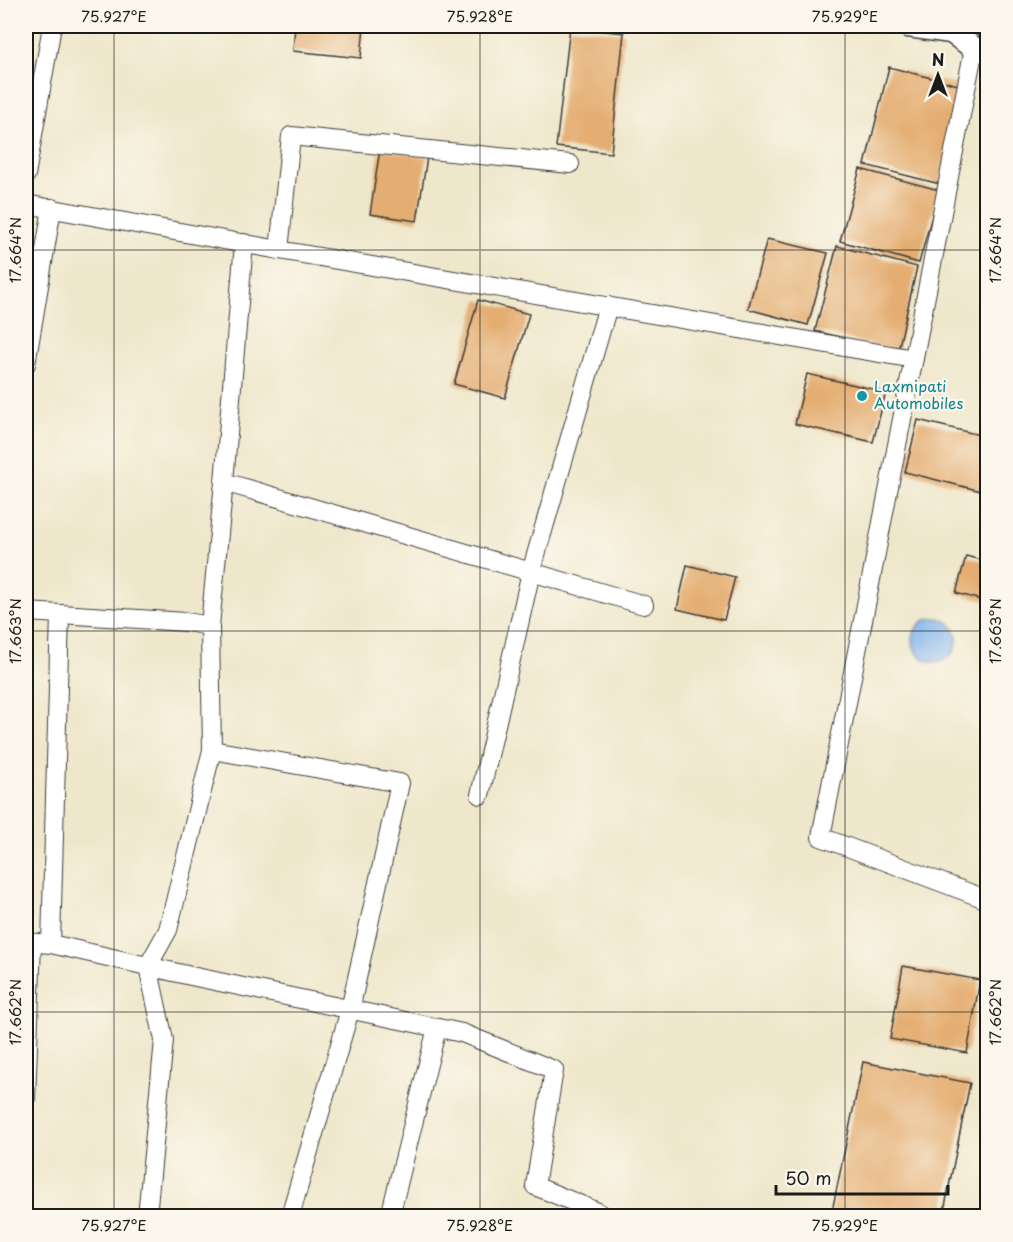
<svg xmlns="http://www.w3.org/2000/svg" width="1013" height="1242" font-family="'Playpen Sans',sans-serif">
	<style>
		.water { fill: #82b4ee; stroke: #4f6885; stroke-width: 1.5 }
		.building { fill: #e4ad71 }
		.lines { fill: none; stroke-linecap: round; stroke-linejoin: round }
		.minor-casing { stroke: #3c3a36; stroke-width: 20 }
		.tertiary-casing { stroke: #3c3a36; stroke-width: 25 }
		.minor { stroke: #fff; stroke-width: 18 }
		.tertiary { stroke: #fff; stroke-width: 22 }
		.ticks { fill: none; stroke: #1c1c1c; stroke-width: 1.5; stroke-opacity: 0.45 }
		.culture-dot { fill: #0f9aa8; stroke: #fbf7ec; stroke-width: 2 }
		.labels { text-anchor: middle; stroke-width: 4.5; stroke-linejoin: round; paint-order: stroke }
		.culture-label { font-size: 15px; fill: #0d838f; stroke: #fbf7ec; text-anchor: start }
		.neatline { fill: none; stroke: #1c1c1c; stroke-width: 2 }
		.ticks-label { font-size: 15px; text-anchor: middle; fill: #1c1c1c }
	</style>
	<rect width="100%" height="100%" fill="#fbf7ec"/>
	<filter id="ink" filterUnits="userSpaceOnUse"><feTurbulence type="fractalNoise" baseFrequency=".0167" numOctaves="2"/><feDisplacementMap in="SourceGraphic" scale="12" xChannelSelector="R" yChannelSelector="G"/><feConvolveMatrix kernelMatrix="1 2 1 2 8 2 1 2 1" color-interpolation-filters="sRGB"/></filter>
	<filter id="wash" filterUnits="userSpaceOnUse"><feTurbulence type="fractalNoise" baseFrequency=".008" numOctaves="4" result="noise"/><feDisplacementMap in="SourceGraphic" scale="24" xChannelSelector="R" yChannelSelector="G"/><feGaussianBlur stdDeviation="1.35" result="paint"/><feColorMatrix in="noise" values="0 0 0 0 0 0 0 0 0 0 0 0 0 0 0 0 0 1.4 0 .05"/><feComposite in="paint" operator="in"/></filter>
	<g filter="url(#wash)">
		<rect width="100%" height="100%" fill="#efe7cb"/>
		<circle class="water" cx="935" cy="640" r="22"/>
		<g id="blocks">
			<g class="building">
				<polygon points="295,26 364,26 361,58 293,51"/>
				<polygon points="570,27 624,33 611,153 556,147"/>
				<polygon points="889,67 962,86 940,184 865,165"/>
				<polygon points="380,149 427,157 417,221 370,214"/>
				<polygon points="860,169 939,190 919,263 840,241"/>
				<polygon points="767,239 828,253 808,325 748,309"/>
				<polygon points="837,246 917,267 898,351 815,331"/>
				<polygon points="478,300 529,314 505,398 454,384"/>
				<polygon points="807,374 886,392 873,442 795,424"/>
				<polygon points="918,420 988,437 988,482 985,492 905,472"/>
				<polygon points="966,556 988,562 988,602 956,593"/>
				<polygon points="687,565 735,577 724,620 677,609"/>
				<polygon points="903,966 980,980 967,1053 890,1039"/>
				<polygon points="863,1062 970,1083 943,1216 831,1216"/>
			</g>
		</g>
	</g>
	<g filter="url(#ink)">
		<use href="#blocks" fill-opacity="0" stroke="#3c3a36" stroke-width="1.5"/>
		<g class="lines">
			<g class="minor-casing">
				<g id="minor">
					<polyline points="974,48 821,837 988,900"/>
					<polyline points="26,175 52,26"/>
					<polyline points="26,204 279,250 291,136 570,164"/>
					<polyline points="279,250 914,359"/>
					<polyline points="26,364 52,208"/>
					<polyline points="224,482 244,243"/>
					<polyline points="26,612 60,614 51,944"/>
					<polyline points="60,614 186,622 210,626"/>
					<polyline points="212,750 400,783 350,1010 290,1216"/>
					<polyline points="480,795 531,572 608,306"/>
					<polyline points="26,942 51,944 191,976 462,1033 554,1070 535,1186 598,1212 602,1216"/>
					<polyline points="26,1099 32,943"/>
					<polyline points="147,1216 164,1040 148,966 168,930 212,750 210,626 224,482 644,605"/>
					<polyline points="390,1216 437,1028"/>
				</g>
			</g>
			<g class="tertiary-casing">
				<polyline id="tertiary" points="908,26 951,32 974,48 988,52"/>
			</g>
			<use href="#minor" class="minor"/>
			<use href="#tertiary" class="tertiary"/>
		</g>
	</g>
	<path class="ticks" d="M114,26v1190M480,26v1190M845,26v1190M26,250h962M26,631h962M26,1012h962"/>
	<circle class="culture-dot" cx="862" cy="396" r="6"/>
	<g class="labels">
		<g class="culture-label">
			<text x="874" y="392">Laxmipati<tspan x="874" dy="17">Automobiles</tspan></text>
		</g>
	</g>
	<rect width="1013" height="1242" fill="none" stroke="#fbf7ec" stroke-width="66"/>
	<g transform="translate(938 75)" stroke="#fbf7ec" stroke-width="4.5" paint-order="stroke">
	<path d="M0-4.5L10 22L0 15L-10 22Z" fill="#1c1c1c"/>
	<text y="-9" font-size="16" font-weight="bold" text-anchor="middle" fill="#1c1c1c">N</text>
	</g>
	<path d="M776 1185v9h172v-9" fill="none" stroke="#1c1c1c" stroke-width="3"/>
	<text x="785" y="1185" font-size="18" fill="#1c1c1c" stroke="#fbf7ec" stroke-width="4.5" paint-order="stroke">50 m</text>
	<rect x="33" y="33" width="947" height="1176" class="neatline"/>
	<g class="ticks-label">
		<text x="114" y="22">75.927°E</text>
		<text x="480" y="22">75.928°E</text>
		<text x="845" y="22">75.929°E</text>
		<text transform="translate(16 250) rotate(-90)" y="5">17.664°N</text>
		<text transform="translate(996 250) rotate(-90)" y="5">17.664°N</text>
		<text transform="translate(16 631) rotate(-90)" y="5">17.663°N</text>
		<text transform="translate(996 631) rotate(-90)" y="5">17.663°N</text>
		<text transform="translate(16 1012) rotate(-90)" y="5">17.662°N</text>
		<text transform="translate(996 1012) rotate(-90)" y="5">17.662°N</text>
		<text x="114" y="1231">75.927°E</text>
		<text x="480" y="1231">75.928°E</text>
		<text x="845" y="1231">75.929°E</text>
	</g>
</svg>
